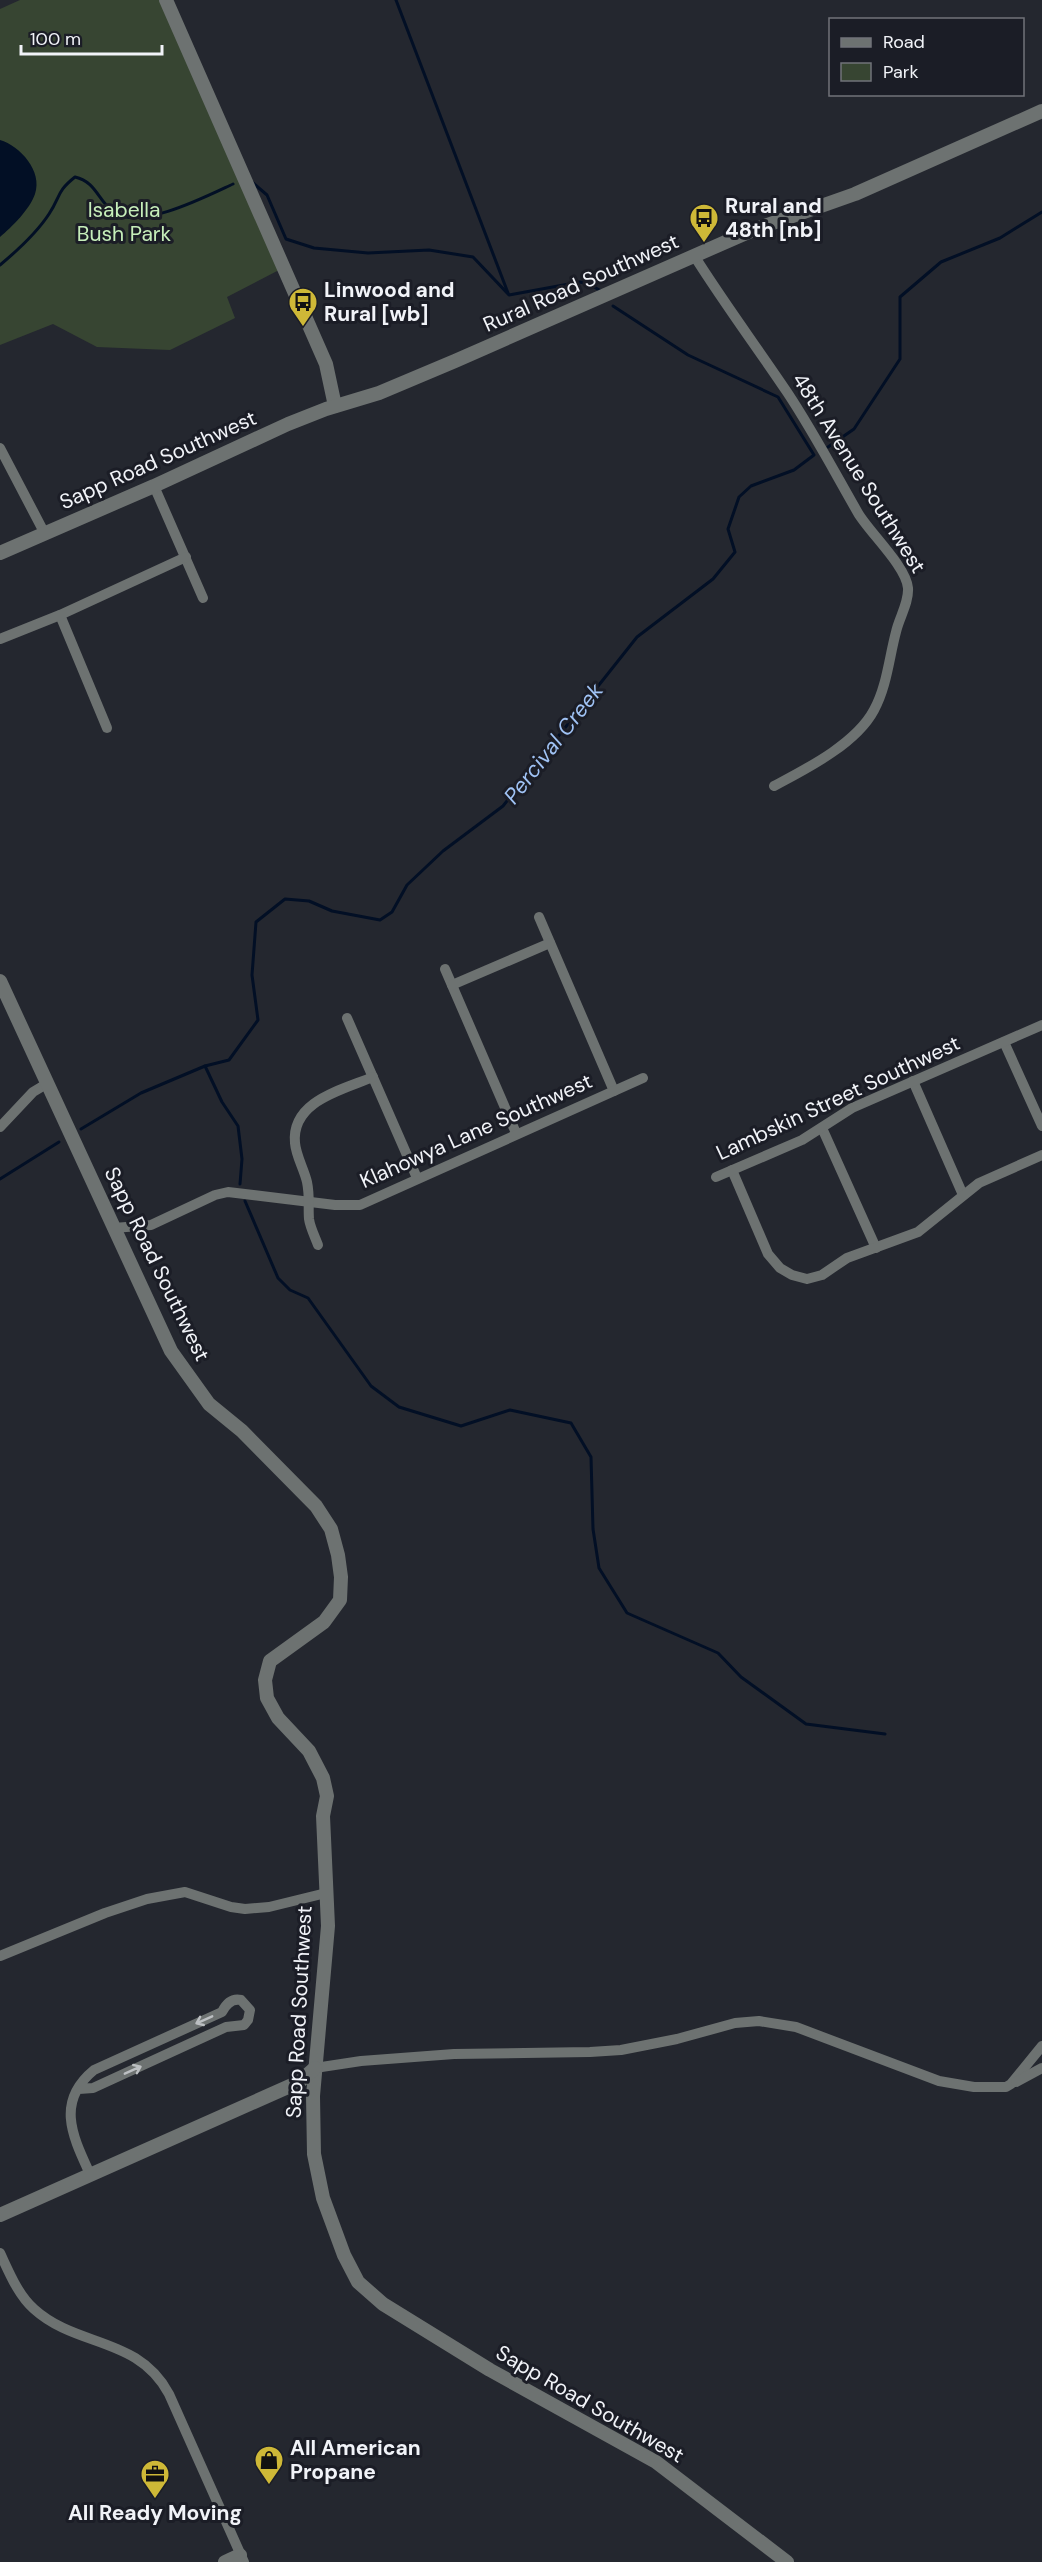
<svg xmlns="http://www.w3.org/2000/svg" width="1042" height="2562" font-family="'DM Sans',sans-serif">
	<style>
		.green { fill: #374532 }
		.water { fill: #020f25 }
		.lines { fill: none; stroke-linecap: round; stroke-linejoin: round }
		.stream { stroke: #020f25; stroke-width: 3 }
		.minor { stroke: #6d7271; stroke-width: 10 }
		.tertiary { stroke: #6d7271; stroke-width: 14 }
		.oneway { stroke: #bcbfc2 }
		.labels { text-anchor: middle; stroke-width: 6; stroke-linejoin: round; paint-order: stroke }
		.poi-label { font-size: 21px; font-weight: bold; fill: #f1f3f8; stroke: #1b1d26; text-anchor: start }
		.park-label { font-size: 21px; fill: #c6eeba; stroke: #1b1d26 }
		.street-label { font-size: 21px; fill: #f1f3f8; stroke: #1b1d26 }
		.water-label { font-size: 22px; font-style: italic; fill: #a0c3f5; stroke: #1b1d26 }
	</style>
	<rect width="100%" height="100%" fill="#24272f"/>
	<polygon class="green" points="20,0 160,0 279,270 227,297 235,318 170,350 97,347 53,324 0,345 0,9"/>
	<path class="water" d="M0,140c20,6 43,31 35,54 -5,15 -23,33 -35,43z"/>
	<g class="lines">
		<g class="stream">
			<polyline points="396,0 508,293"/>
			<polyline points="252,182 267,195 286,239 314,248 368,253 429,250 473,257 509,295 580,282 589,284 601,291"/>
			<path d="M0,265c18,-15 36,-31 49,-51 12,-18 7,-22 26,-37 22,5 23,25 40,36 26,17 92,-17 118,-29"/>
			<polyline points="828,447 854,429 900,359 900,297 941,262 1000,238 1042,212"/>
			<polyline points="205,1066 222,1102 238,1126 242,1159 240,1184"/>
			<polyline points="81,1129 141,1093 205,1066 229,1060 258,1020 252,975 256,922 285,899 309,901 332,911 380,920 392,912 407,885 443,851 503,806 637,637 713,579 735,552 728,529 739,497 751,486 794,470 814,455 778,397 688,355 613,306"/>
			<polyline points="0,1179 59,1142"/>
			<polyline points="245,1201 278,1278 290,1290 308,1298 371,1386 399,1407 461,1426 510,1410 571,1423 591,1457 593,1529 599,1568 627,1613 718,1653 741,1677 806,1724 885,1734"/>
		</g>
		<g class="minor">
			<path d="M695,257c29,46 61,89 92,135 26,39 48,81 71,121 11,19 48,53 50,75 1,15 -9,30 -12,44 -7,26 -9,54 -22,78 -18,34 -68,59 -100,76"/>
			<polyline points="0,448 45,534"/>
			<polyline points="154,486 203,598"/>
			<polyline points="60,615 107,728"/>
			<polyline points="0,639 60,615 186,557"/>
			<polyline points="539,917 614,1091"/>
			<polyline points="445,969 516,1133"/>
			<polyline points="452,985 550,943"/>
			<polyline points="347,1018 417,1178"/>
			<polyline points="1004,1042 1042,1126"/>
			<polyline points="913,1081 963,1195"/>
			<polyline points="0,1127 33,1092 48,1083"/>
			<polyline points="822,1128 876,1248"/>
			<polyline points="732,1170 768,1254 780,1268 792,1275 807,1279 822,1275 847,1258 918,1232 979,1183 1042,1155"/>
			<polyline points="716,1177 802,1140 852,1108 1042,1025"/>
			<polyline points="114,1228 151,1225 215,1195 228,1192 335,1205 360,1205 643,1078"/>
			<path d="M318,1245c-3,-8 -8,-18 -9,-26 -1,-12 1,-23 -2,-37 -3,-13 -11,-26 -12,-39 -4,-42 47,-53 78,-66"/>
			<polyline points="0,1956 105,1913 147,1899 185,1892 231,1907 245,1909 269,1907 326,1893"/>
			<polyline points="315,2068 361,2061 454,2054 590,2052 621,2050 677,2039 735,2023 759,2021 796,2027 939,2081 974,2087 1006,2087 1011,2084 1042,2046"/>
			<polyline points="1016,2082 1042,2068"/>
			<path d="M79,2089l14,-1 133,-61 18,-2 4,-5 2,-10 -9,-10c-9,-2 -15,4 -19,12l-128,58c-39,32 -21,67 -4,104"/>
			<path d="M0,2253c9,19 18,42 34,56 43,39 104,27 135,85l75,168"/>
		</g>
		<g class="tertiary">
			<polyline points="166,0 326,364 335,406"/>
			<polyline points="0,553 154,486 288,424 326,409 379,393 455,361 753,230 855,194 1042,111"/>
			<polyline points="0,981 171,1351 209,1404 242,1431 316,1506 331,1529 338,1555 341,1577 340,1600 324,1622 270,1661 265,1680 267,1698 278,1718 309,1751 323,1778 327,1796 323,1816 328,1926 313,2096 314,2154 323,2198 344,2255 358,2282 383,2304 490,2370 656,2462 787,2562"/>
			<polyline points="0,2215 299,2082 315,2068"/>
			<polyline points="225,2562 240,2555"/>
		</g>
	</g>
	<defs><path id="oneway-shaft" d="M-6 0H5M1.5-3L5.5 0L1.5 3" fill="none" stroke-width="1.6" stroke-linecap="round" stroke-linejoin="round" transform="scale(1.5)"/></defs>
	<g class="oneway">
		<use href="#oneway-shaft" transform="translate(204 2020) rotate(156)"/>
		<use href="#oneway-shaft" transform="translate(133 2070) rotate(-24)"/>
	</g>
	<defs>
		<g id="bus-pin" transform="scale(1.5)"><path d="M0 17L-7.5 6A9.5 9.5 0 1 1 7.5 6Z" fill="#ceb837" stroke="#1b1d26"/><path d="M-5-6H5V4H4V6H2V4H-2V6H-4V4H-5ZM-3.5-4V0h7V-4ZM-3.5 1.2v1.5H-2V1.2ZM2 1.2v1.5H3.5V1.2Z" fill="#111"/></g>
		<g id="shop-pin" transform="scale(1.5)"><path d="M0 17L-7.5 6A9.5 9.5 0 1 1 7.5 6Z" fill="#ceb837" stroke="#1b1d26"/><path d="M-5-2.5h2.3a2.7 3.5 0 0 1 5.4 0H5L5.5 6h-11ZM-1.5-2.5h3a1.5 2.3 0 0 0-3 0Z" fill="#111"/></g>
		<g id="office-pin" transform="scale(1.5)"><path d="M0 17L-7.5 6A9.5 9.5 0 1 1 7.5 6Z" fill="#ceb837" stroke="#1b1d26"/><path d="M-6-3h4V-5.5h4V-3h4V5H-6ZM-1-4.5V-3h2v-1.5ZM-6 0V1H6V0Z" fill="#111"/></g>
	</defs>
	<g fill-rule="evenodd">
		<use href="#bus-pin" x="704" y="218"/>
		<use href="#bus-pin" x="303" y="302"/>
		<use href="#shop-pin" x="269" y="2460"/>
		<use href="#office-pin" x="155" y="2474"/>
	</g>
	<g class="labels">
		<g class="poi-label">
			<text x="725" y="213">Rural and<tspan x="725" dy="24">48th [nb]</tspan></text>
			<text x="324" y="297">Linwood and<tspan x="324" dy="24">Rural [wb]</tspan></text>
			<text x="290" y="2455">All American<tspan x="290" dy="24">Propane</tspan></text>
			<text x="155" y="2520" text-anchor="middle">All Ready Moving</text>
		</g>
		<g class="park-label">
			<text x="124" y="217">Isabella<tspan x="124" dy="24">Bush Park</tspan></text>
		</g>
		<g class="street-label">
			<text transform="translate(581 283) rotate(-24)" y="7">Rural Road Southwest</text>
			<text transform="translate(158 460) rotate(-24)" y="7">Sapp Road Southwest</text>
			<text transform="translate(859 473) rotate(58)" y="7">48th Avenue Southwest</text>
			<text transform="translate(838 1098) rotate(-25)" y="7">Lambskin Street Southwest</text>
			<text transform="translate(476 1131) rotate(-24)" y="7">Klahowya Lane Southwest</text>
			<text transform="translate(157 1264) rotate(64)" y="7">Sapp Road Southwest</text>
			<text transform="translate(299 2012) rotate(-87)" y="7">Sapp Road Southwest</text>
			<text transform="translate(590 2404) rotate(30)" y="7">Sapp Road Southwest</text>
		</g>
		<g class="water-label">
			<text transform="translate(553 743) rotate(-52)" y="8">Percival Creek</text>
		</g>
	</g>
	<rect x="829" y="18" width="195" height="78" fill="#1b1d26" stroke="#71737a" stroke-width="1.5"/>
	<rect x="841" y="38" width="30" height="9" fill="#6d7271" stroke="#71737a" stroke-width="1.5"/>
	<text x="883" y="48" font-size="18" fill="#f1f3f8">Road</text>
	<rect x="841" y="63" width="30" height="18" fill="#374532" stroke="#71737a" stroke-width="1.5"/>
	<text x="883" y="78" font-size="18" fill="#f1f3f8">Park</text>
	<path d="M21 45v9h141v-9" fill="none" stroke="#f1f3f8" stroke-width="3"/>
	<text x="30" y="45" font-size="18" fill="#f1f3f8" stroke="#1b1d26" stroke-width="4.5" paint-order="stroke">100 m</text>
</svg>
